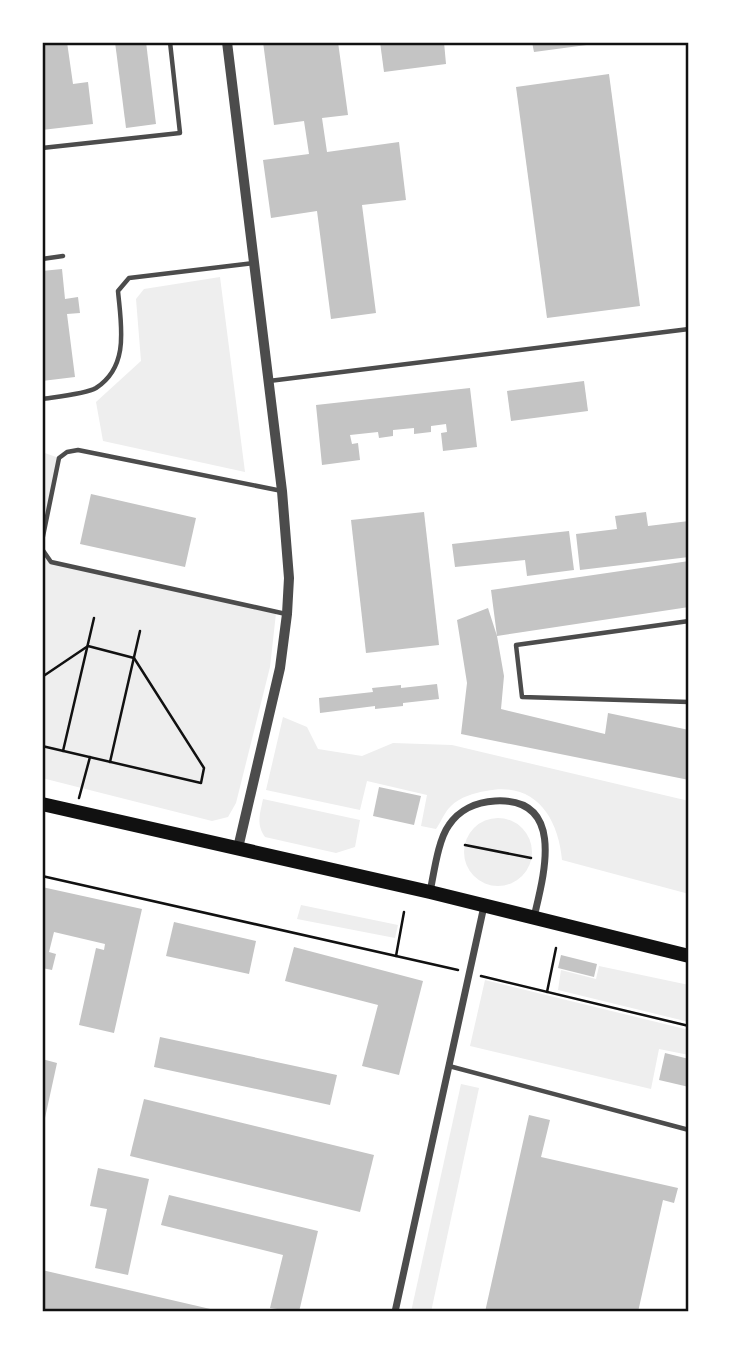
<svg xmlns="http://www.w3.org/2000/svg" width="731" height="1354" font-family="Roboto,sans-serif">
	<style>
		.green { fill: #eee }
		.building { fill: #c4c4c4 }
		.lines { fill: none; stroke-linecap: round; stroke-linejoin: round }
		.path { stroke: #111; stroke-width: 2.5 }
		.service { stroke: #4c4c4c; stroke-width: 4.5 }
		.minor { stroke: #4c4c4c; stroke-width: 7 }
		.tertiary { stroke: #4c4c4c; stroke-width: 10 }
		.primary { stroke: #111; stroke-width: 14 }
		.neatline { fill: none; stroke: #111; stroke-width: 2.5 }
	</style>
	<rect width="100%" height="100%" fill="#fff"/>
	<g class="green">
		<polygon points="220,277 245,472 103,441 96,402 141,361 136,299 144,289"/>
		<polygon points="42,452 59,458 42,541"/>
		<polygon points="42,549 51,562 276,613 270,667 236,803 228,817 212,821 42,778"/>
		<path d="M283,717l24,10 11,22 44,7 31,-13 59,2 237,56v93l-127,-34c-4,-44 -28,-79 -76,-69 -12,2 -26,6 -35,15 -6,5 -10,16 -15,23l-15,-3 6,-31 -60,-14 -7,29 -94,-20z"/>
		<path d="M263,799l97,21 -5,27 -19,6 -71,-16c-9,-13 -5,-23 -2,-38z"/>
		<circle cx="498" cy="852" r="34"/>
		<polygon points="301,905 398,925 395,938 297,919"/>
		<polygon points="599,966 689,985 689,1022 558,990 561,970 596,979"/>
		<polygon points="485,980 689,1030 689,1055 659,1049 651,1089 470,1046"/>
		<polygon points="461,1084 479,1088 431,1312 411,1312"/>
	</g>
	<g class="building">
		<polygon points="42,42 67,42 73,84 88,82 93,124 42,130"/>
		<polygon points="115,42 146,42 156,124 126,128"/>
		<polygon points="263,42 338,42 348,115 322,118 327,152 399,142 406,200 362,205 376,313 331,319 317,211 271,218 263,160 309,154 304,121 274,125"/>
		<polygon points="380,42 444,42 446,64 384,72"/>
		<polygon points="532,42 594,42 594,44 534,52"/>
		<polygon points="609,74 640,306 547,318 516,87"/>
		<polygon points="62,269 65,299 78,297 80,313 67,314 75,377 42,381 42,271"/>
		<polygon points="584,381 588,411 511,421 507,391"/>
		<polygon points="470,388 477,447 443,451 441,433 447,432 446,424 431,426 431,432 414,434 414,428 393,430 393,436 379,438 378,432 350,435 352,444 358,443 360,460 322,465 316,405"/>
		<polygon points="91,494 196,518 185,567 80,544"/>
		<polygon points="424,512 439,645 366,653 351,520"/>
		<polygon points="646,512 648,526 689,521 689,557 580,570 576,534 617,529 615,516"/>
		<polygon points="569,531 574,570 527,576 525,560 455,567 452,544"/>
		<polygon points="689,561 689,607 497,636 504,676 501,709 605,734 608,713 689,730 689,780 461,734 467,683 457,620 488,608 497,636 491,590"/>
		<polygon points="437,684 439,699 403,703 403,706 375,709 375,706 320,713 319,698 373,692 372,688 401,685 401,688"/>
		<polygon points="379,787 421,796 414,825 373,816"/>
		<polygon points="42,887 142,909 114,1033 79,1025 96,948 104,950 105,944 54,932 49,952 56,954 52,970 42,968"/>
		<polygon points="174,922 256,941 249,974 166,956"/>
		<polygon points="294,947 423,981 399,1075 362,1066 378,1005 285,981"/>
		<polygon points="561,955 597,964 594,977 558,968"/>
		<polygon points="160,1037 337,1075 330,1105 154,1067"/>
		<polygon points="665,1053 689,1059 689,1087 659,1080"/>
		<polygon points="42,1059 57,1063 43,1127 42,1127"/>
		<polygon points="144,1099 374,1155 360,1212 130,1156"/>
		<polygon points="529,1115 550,1120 541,1157 678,1188 674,1203 663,1200 638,1312 485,1312"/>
		<polygon points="98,1168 149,1179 128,1275 95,1268 107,1209 90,1206"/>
		<polygon points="169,1195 318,1231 299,1312 270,1308 283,1255 161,1225"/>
		<polygon points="42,1270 219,1311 218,1312 42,1312"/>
	</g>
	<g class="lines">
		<g class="path">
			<polyline points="42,677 88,646 134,658 204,768 201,783 42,746"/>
			<polyline points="63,751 94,618"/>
			<polyline points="110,762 140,631"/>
			<polyline points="79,798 90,757"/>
			<polyline points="465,845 531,858"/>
			<polyline points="42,876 458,970"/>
			<polyline points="396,956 404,912"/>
			<polyline points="481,976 689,1026"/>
			<polyline points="547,992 556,948"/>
		</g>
		<g class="service">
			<polyline points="42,148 180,133 170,42"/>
			<polyline points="42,259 63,256"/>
			<polyline points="269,381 689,329"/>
			<path d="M42,399c13,-2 44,-5 54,-11 34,-22 25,-63 22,-97l11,-13 125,-15"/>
			<polyline points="42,541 59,458 67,452 78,450 282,491"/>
			<polyline points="42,549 51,562 286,614"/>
			<polyline points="689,621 516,645 522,697 689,702"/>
			<polyline points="449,1066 689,1130"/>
		</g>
		<g class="minor">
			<path d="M430,892c4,-19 8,-52 19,-67 10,-15 27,-23 46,-24 71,-4 49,74 39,116"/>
			<polyline points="395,1312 484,906"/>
		</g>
		<polyline class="tertiary" points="227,42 282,491 289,578 287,614 280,668 238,848"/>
		<polyline class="primary" points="42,804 430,892 689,956"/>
	</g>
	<rect width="731" height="1354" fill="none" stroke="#ffffff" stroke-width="88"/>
	<rect x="44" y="44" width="643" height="1266" class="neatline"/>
</svg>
